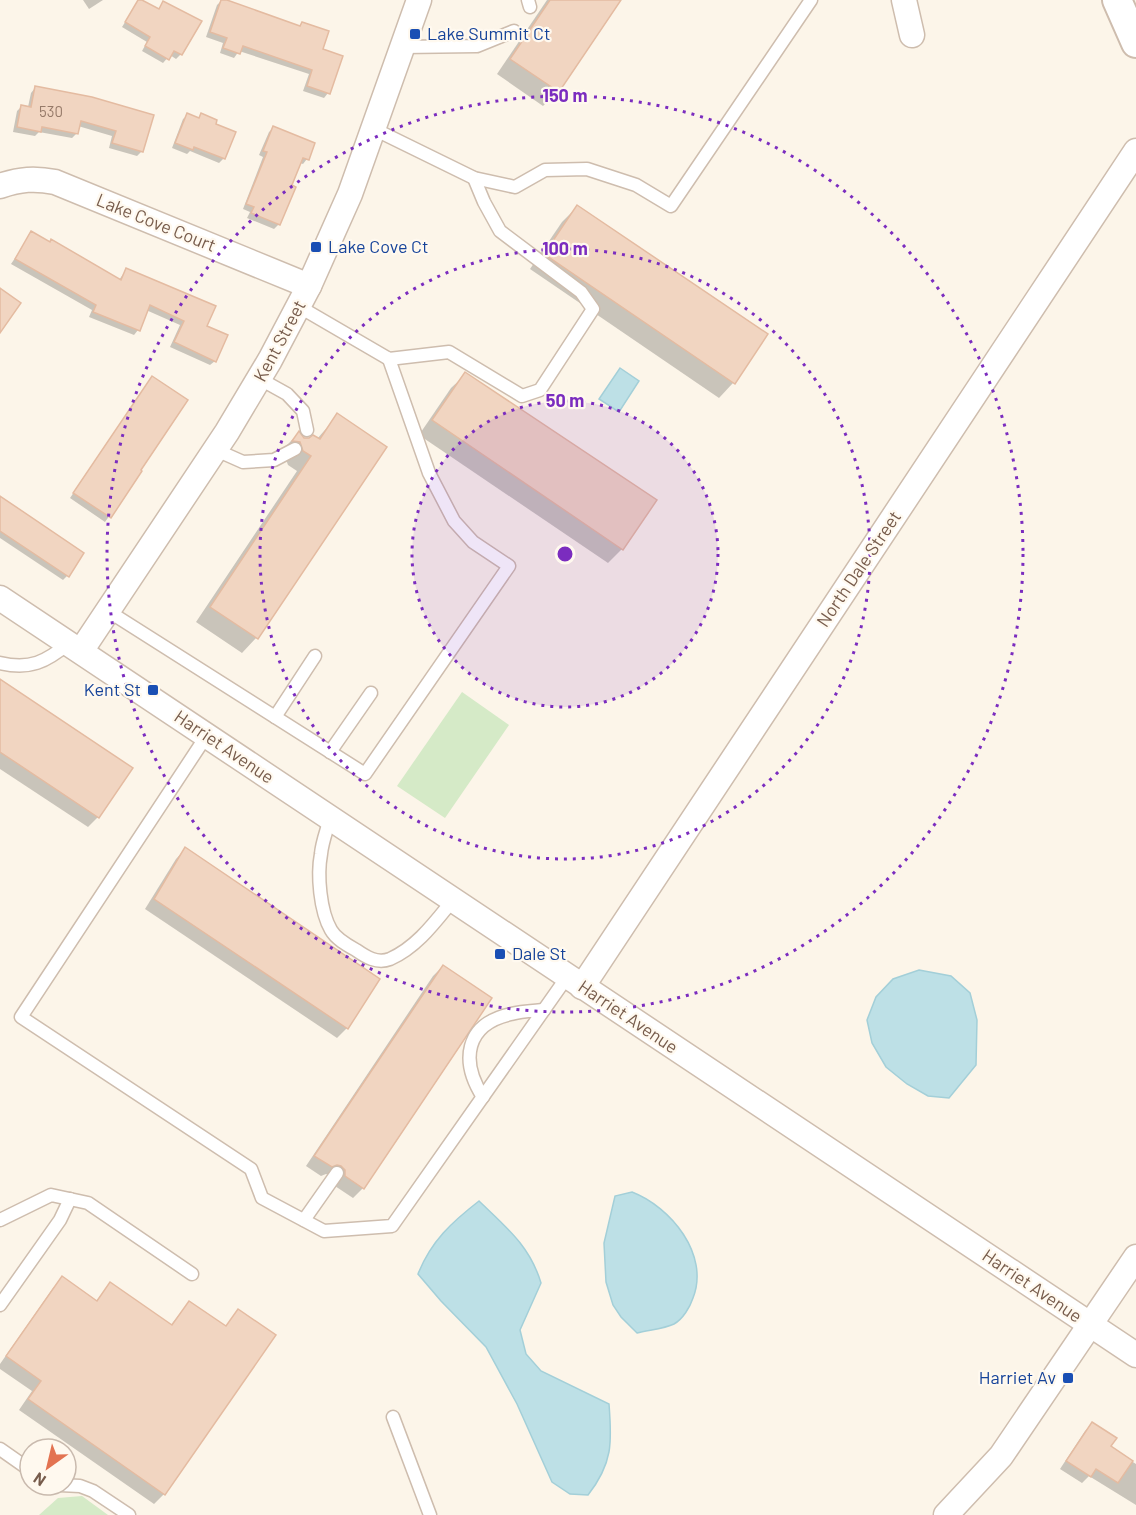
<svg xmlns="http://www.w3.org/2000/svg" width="1136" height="1515" font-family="Barlow,sans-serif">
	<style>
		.green { fill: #d5eac7 }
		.water { fill: #bde0e6; stroke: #a3cfd8; stroke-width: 1.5 }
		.shadow { fill: #0003 }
		.building { fill: #f1d5c1; stroke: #e4bba1; stroke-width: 1.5 }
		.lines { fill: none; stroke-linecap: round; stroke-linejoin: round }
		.service-casing { stroke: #cebdae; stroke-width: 15 }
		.minor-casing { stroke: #cebdae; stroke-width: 27 }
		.tertiary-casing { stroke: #cebdae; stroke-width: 32 }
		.service { stroke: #fff; stroke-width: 12 }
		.minor { stroke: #fff; stroke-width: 24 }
		.tertiary { stroke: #fff; stroke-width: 28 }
		.ring { fill: none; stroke: #7b2cbf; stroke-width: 3; stroke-dasharray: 3 6 }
		.transit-dot { fill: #1a4fb4; stroke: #fff9ef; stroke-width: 2 }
		.labels { text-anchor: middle; stroke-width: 4.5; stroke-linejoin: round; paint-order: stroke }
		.number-label { font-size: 15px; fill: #967a69 }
		.transit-label { font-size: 18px; fill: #164399; stroke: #fff9ef; text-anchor: start }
		.street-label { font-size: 18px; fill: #775c4c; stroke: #fff9ef }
		.centre { fill: #7b2cbf; stroke: #fff9ef; stroke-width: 3 }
		.ring-label { font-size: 18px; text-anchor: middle; font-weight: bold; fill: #7b2cbf; stroke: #fff9ef; stroke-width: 4.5; stroke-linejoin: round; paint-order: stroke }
	</style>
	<rect width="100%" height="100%" fill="#fcf5e9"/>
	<g class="green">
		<polygon points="462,692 509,725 445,818 397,786"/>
		<polygon points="82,1496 108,1515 39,1515 58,1498"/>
	</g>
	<g class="water">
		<polygon points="620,368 639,381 619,412 599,399"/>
		<polygon points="919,970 951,976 970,993 977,1020 976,1065 949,1098 928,1096 907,1084 886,1067 872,1043 867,1020 876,997 893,979"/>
		<path d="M632,1192c39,15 78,63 61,106 -3,9 -10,21 -19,26 -10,5 -26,6 -37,9l-16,-16 -8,-12 -7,-23 -2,-39 11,-47z"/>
		<path d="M479,1201c27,26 51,45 62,82l-21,47 6,24 15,17 68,33c3,38 4,59 -21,91l-18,-1 -18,-12 -35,-78 -31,-57 -45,-46 -23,-27c13,-33 34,-52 61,-73z"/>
	</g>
	<g class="shadow">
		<polygon points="83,0 103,0 89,9"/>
		<polygon points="139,0 157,10 164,3 181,54 176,59 170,55 163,63 142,51 147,42 122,27"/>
		<polygon points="222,0 299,27 302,23 322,50 328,93 324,98 303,91 309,74 239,51 234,58 220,53 223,43 206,37 217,5"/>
		<polygon points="547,0 619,0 558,91 543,106 497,74"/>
		<polygon points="35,88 152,116 142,151 137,156 109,148 112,136 78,126 77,133 72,138 39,132 35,136 13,132 17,111 22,106 28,107 31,93"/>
		<polygon points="188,115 198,119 201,115 214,125 224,158 219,163 190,151 187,154 172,148 183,119"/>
		<polygon points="274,127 307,159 303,164 300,163 290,186 279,224 274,229 247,218 250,212 243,209 263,157 259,155 269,132"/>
		<polygon points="577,207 766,335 733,383 719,398 530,269 562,222"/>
		<polygon points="32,233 119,280 126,270 205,326 215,361 210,365 170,347 180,325 146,310 138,330 134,335 89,317 92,310 11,264"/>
		<polygon points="466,374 622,549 608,563 419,435 451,388"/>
		<polygon points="148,383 139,471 140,472 105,522 70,498"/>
		<polygon points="338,415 385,447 256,638 242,653 196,622 297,471 288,465 285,457 279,456 284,448 299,433 305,440 317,439"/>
		<polygon points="0,498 67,576 63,580 0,538"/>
		<polygon points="0,681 131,769 98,817 88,827 0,769"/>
		<polygon points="185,849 378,979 347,1028 337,1038 145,909 176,859"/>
		<polygon points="443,966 363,1188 353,1198 335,1186 331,1176 326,1174 321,1176 306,1166 433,976"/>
		<polygon points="62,1278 96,1301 110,1284 170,1326 189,1302 225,1327 239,1311 164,1494 154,1504 19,1410 32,1391 0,1369 0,1364 53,1288"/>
		<polygon points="1092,1424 1109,1447 1136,1464 1136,1505 1089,1476 1082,1483 1060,1469 1085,1431"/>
	</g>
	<g class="building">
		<polygon points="138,0 142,0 159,9 163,1 202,21 182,55 174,51 169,60 145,46 150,37 125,22"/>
		<polygon points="221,0 227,0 300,26 302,22 329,31 323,49 343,56 330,94 307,86 312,70 243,46 240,54 223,48 227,38 210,32"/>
		<polygon points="550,0 621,0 559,92 510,59"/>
		<polygon points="35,86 92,97 154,115 143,152 112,143 116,131 81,121 78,134 42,127 41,132 17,127 21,105 31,107"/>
		<polygon points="187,113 199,118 201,113 217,120 216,124 236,132 225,159 194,147 193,150 175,143"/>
		<polygon points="273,126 315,143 309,160 303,158 292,185 296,187 280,225 251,213 254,207 246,204 267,152 263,151"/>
		<polygon points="577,205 768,334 735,384 544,254"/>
		<polygon points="31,231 50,242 51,239 121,280 126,268 216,306 207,326 228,335 216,362 174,342 184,321 150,305 140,331 93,312 96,305 15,259"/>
		<polygon points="0,288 21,303 0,333"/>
		<polygon points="465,372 657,500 623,550 432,420"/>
		<polygon points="152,376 188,400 141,470 142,471 111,518 73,493"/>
		<polygon points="337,413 387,447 258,639 210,607 311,456 303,451 300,442 292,441 299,431 304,438 309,438 313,435 320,439"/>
		<polygon points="0,496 84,553 69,577 0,531"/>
		<polygon points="0,679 133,768 99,818 0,752"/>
		<polygon points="185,847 380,979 348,1029 154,899"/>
		<polygon points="443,965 492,998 364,1189 345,1176 345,1170 341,1166 337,1165 332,1167 314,1156"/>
		<polygon points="62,1276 97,1301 110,1282 172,1325 189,1301 226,1326 238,1309 276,1335 165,1495 28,1399 41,1381 6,1356"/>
		<polygon points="1092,1422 1117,1438 1111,1446 1133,1461 1118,1483 1096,1469 1091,1477 1066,1461"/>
	</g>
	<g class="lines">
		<g class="service-casing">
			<g id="service">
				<polyline points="528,0 530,7"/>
				<polyline points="402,47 477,46 514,31"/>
				<polyline points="374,129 474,178 515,187 545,170 587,169 636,185 671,206 811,0"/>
				<polyline points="298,306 389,359 449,352 522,396 540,390 593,309 581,292 500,231 484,202 474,178"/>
				<polyline points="260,379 287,394 303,411 307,430"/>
				<polyline points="216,450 243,462 274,460 295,449"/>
				<polyline points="108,611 365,774 509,566 473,542 454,521 429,473 389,359"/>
				<path d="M0,663c30,7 46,-1 69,-20"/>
				<polyline points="275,717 315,656"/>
				<polyline points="207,735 21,1017 251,1169 262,1198 324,1231 392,1226 567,977"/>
				<polyline points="330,752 371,693"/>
				<path d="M330,818c-3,12 -8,24 -9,36 -4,21 -1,57 10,76 5,9 16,15 25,20 10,7 21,14 34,9 27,-12 45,-37 63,-59"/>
				<path d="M483,1097c-23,-36 -18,-73 28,-83 11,-3 22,-3 33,-4"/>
				<polyline points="0,1220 51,1195 88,1203 192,1274"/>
				<polyline points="304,1220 337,1173"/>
				<polyline points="0,1305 60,1220 70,1199"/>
				<polyline points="393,1417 430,1515"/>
				<polyline points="0,1449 30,1470"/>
				<polyline points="60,1485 80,1486 93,1491 129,1515"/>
			</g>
		</g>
		<g class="minor-casing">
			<g id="minor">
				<polyline points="904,0 912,35"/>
				<path d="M0,186c20,-7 35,-8 55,-4l254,104"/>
				<polyline points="0,598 1136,1355"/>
				<polyline points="81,651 227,432 270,360 309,286 350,194 419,0"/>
				<polyline points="582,987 1136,151"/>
				<polyline points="946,1515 1001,1456 1136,1257"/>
			</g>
		</g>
		<g class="tertiary-casing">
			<polyline id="tertiary" points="1117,0 1136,43"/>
		</g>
		<use href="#service" class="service"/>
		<use href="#minor" class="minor"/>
		<use href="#tertiary" class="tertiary"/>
	</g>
	<circle cx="565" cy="554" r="153" fill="#7b2cbf" fill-opacity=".12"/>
	<g class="ring">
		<circle cx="565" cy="554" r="153"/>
		<circle cx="565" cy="554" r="305"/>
		<circle cx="565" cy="554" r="458"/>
	</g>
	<g class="transit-dot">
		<rect x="409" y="28" width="12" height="12" rx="3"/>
		<rect x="310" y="241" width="12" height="12" rx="3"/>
		<rect x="147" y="684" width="12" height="12" rx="3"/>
		<rect x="494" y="948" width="12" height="12" rx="3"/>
		<rect x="1062" y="1372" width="12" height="12" rx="3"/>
	</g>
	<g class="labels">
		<g class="number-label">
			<text x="51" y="117">530</text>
		</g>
		<g class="transit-label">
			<text x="427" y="40">Lake Summit Ct</text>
			<text x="328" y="253">Lake Cove Ct</text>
			<text x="141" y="696" text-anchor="end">Kent St</text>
			<text x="512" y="960">Dale St</text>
			<text x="1056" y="1384" text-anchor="end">Harriet Av</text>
		</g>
		<g class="street-label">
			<text transform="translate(156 223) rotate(22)" y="6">Lake Cove Court</text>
			<text transform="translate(280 341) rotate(-62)" y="6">Kent Street</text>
			<text transform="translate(859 569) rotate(-56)" y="6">North Dale Street</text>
			<text transform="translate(224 747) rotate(34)" y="6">Harriet Avenue</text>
			<text transform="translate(628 1017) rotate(34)" y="6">Harriet Avenue</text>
			<text transform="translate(1032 1286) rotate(34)" y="6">Harriet Avenue</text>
		</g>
	</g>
	<circle cx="565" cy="554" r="9" class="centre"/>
	<g class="ring-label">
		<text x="565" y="102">150 m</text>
		<text x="565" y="255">100 m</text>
		<text x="565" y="407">50 m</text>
	</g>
	<g transform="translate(48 1467) rotate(214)"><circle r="28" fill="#fff9ef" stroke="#c9baae" stroke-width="1.5"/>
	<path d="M0-4.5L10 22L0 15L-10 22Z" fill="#e37351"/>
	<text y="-9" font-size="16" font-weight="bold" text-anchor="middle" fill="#775c4c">N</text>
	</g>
</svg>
